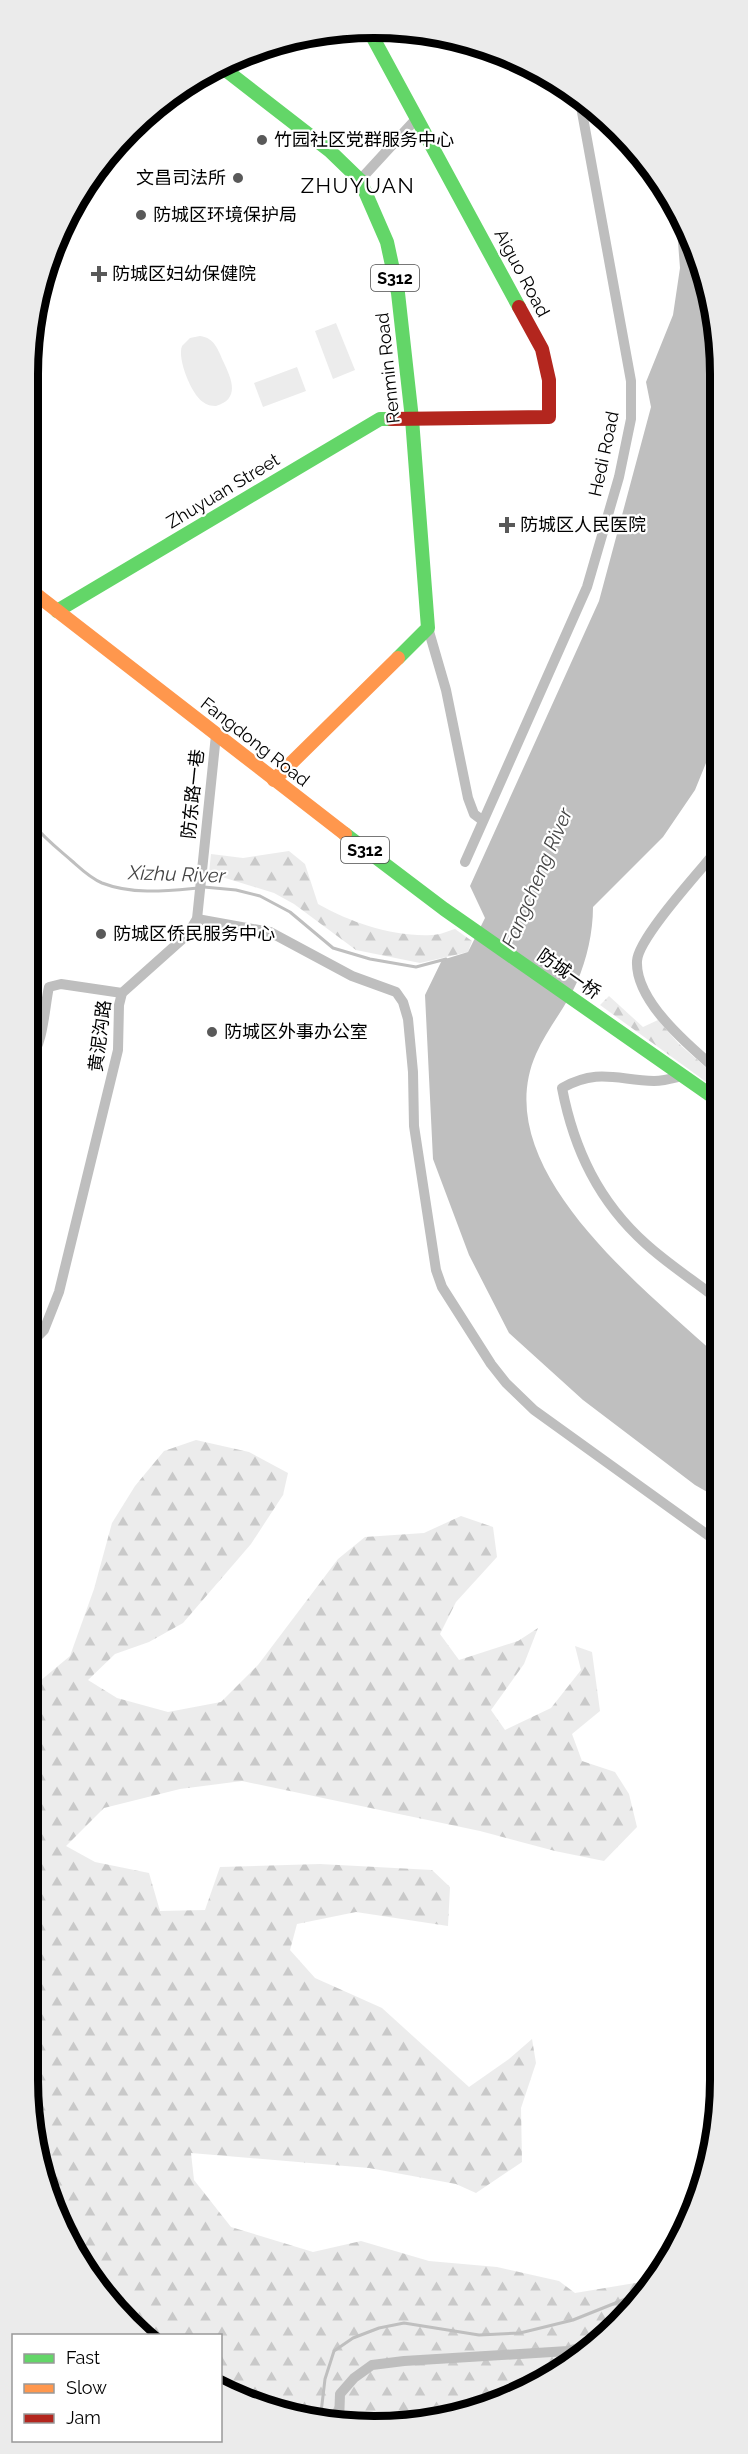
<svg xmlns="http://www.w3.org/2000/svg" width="748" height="2454" font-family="Raleway,'Noto Sans SC',sans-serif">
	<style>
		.forest { fill: url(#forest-firs) }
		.garden { fill: #ececec }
		.water { fill: #bfbfbf }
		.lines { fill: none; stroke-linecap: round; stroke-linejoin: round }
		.stream { stroke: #bfbfbf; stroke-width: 3 }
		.street { stroke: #bebebe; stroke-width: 10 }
		.fast { stroke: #63d668; stroke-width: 14 }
		.slow { stroke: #ff974d; stroke-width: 14 }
		.jam { stroke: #b3261e; stroke-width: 14 }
		.poi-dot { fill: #595959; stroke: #fff; stroke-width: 2 }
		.labels { text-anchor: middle; stroke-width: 4.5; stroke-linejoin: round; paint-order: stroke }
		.shield { fill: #fff; stroke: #4c4c4c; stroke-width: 1.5 }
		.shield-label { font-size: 16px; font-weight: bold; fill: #000 }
		.poi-label { font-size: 18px; fill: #000; stroke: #fff; text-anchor: start }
		.street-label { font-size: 18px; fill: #000; stroke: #fff }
		.water-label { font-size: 20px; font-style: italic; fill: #444; stroke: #fff }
		.quarter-label { font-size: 21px; letter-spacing: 1.5px; fill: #000; stroke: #fff }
		.rim { fill: none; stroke: #000; stroke-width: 8 }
	</style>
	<defs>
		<pattern id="forest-firs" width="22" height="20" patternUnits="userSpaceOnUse" patternTransform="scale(1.5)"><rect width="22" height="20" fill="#ececec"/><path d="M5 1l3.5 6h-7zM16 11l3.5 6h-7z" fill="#c9c9c9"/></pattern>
	</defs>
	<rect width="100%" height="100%" fill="#fff"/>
	<g class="forest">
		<path d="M289,851l16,13 13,40c34,19 75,33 114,31 8,0 16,-4 23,-6l17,12 -4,11 -48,11 -64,-13 -62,-46 -20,-11 -65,-20 2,-19 32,4z"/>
		<polygon points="609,996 643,1027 658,1020 679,1044 717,1077 716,1089 600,1005"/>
		<polygon points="196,1440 249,1452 288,1473 283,1495 251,1544 183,1623 149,1642 115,1654 88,1680 117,1698 168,1712 221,1702 258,1665 338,1559 365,1537 424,1533 461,1516 493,1527 497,1557 456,1602 440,1634 459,1660 518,1641 538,1628 524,1664 491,1710 505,1730 551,1708 581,1670 575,1646 592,1652 600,1711 572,1734 582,1761 615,1772 629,1794 637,1827 604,1861 555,1851 480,1831 242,1781 180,1789 104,1808 66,1846 95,1862 149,1873 160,1911 205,1910 220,1867 320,1864 432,1870 450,1887 448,1926 356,1912 297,1924 290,1950 315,1978 382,2008 469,2087 509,2059 532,2039 536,2063 521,2108 522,2162 476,2193 456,2184 369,2168 191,2153 194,2180 231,2227 313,2252 361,2241 429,2261 497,2267 559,2281 575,2293 647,2281 665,2267 663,2273 567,2368 463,2415 329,2424 221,2391 220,2336 148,2335 113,2309 53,2212 27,2080 28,1691 70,1656 94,1589 112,1523 135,1486 164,1451"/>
	</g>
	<g class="garden">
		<polygon points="336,323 355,370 333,379 315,331"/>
		<path d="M200,336c15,2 18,14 24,27 8,17 16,36 -8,43 -5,0 -9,-1 -13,-4 -12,-8 -26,-44 -21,-56l8,-8z"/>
		<polygon points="297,367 306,391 263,407 254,383"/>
	</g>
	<path class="water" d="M671,199l14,22 33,108 -1,407 -22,54 -32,47 -70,70c0,25 -6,52 -16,75 -11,25 -30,47 -41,72 -50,114 108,234 180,301v142l-21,-12 -112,-85 -74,-67 -40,-78 -36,-96 -8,-164 17,-35 26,-8 17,-34 -15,-32 129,-285 52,-194 -5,-25 27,-67 7,-47 -3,-39z"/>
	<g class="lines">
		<g class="stream">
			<path d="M32,823c12,15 25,25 40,38 9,8 18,17 30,22 31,12 64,8 96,5"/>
			<polyline points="204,887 236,890 260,896 290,912 333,948 370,959 416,967 446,959"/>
			<polyline points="320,2421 325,2379 334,2351 353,2338 379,2328 404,2323 479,2335 520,2333 573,2320 633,2296 648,2287"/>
		</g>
		<g class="street">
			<polyline points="360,180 417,118"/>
			<polyline points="428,628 446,690 468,798 474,814 482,820"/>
			<polyline points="465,862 587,587 619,477 631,419 631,381 580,101"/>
			<polyline points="197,919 270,932 352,976 396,992 403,1002 408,1019 413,1072 414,1126 436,1270 442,1287 491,1364 506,1383 534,1410 716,1541"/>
			<path d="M31,1055c12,-8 14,-52 18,-68l12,-3 61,9"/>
			<path d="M717,1070c-28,-24 -82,-69 -80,-109 1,-23 63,-90 80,-111"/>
			<path d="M682,1076c-8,2 -18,5 -28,5 -37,-1 -56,-13 -92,7 12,62 37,114 84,156 22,20 47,36 70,54"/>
			<polyline points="30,1344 44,1330 59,1292 118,1050 119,1005 122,993 187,935 197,919 216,735"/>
			<polyline points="339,2423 340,2394 354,2378 372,2365 404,2361 568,2351 592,2344"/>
		</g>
		<g class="fast">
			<polyline points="371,34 519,307"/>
			<polyline points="223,68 330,151 360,180 387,242 398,293 412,419 428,628 398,658"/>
			<polyline points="57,611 380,419 391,419"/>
			<polyline points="345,834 444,909 716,1099"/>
		</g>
		<g class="slow">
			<polyline points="33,592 345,834"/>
			<polyline points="274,780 398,658"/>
		</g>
		<polyline class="jam" points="391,419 549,417 549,380 542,349 519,307"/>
	</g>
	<g class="poi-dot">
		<circle cx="262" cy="140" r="6"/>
		<circle cx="238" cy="178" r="6"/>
		<circle cx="141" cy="215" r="6"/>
		<path d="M96 265h6v6h6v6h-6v6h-6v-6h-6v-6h6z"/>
		<path d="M504 516h6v6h6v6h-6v6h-6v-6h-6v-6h6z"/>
		<circle cx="101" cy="934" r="6"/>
		<circle cx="212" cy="1032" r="6"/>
	</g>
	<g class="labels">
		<g class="shield">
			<rect x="371" y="265" width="48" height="26" rx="4.5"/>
			<rect x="341" y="837" width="48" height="26" rx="4.5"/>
		</g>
		<g class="shield-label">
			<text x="395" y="284">S312</text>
			<text x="365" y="856">S312</text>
		</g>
		<g class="poi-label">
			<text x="274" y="146">竹园社区党群服务中心</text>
			<text x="226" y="184" text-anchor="end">文昌司法所</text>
			<text x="153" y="221">防城区环境保护局</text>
			<text x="112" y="280">防城区妇幼保健院</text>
			<text x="520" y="531">防城区人民医院</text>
			<text x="113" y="940">防城区侨民服务中心</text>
			<text x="224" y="1038">防城区外事办公室</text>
		</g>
		<g class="street-label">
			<text transform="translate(522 273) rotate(62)" y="6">Aiguo Road</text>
			<text transform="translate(388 368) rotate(-96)" y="6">Renmin Road</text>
			<text transform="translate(604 454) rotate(-78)" y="6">Hedi Road</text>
			<text transform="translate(223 491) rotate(-31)" y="6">Zhuyuan Street</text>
			<text transform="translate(255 742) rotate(38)" y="6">Fangdong Road</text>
			<text transform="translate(193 794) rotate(-84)" y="6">防东路一巷</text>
			<text transform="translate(569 974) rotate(35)" y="6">防城一桥</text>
			<text transform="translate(100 1036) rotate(-83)" y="6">黄泥沟路</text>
		</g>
		<g class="water-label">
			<text transform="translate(177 874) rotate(2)" y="7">Xizhu River</text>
			<text transform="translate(537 878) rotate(-67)" y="7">Fangcheng River</text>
		</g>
		<g class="quarter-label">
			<text x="358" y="193">ZHUYUAN</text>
		</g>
	</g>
	<path d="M0 0H748V2454H0ZM374 38H374A336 336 0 0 1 710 374V2080A336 336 0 0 1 374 2416H374A336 336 0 0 1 38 2080V374A336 336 0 0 1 374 38Z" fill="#ebebeb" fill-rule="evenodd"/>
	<path class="rim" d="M374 38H374A336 336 0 0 1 710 374V2080A336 336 0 0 1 374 2416H374A336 336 0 0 1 38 2080V374A336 336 0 0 1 374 38Z"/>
	<rect x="12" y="2334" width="210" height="108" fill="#ffffff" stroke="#999999" stroke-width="1.5"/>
	<rect x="24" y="2354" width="30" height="9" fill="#63d668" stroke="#999999" stroke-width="1.5"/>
	<text x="66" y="2364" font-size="18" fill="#000000">Fast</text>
	<rect x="24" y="2384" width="30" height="9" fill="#ff974d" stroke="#999999" stroke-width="1.5"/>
	<text x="66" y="2394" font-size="18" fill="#000000">Slow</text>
	<rect x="24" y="2414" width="30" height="9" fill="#b3261e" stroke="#999999" stroke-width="1.5"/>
	<text x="66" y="2424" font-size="18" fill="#000000">Jam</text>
</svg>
